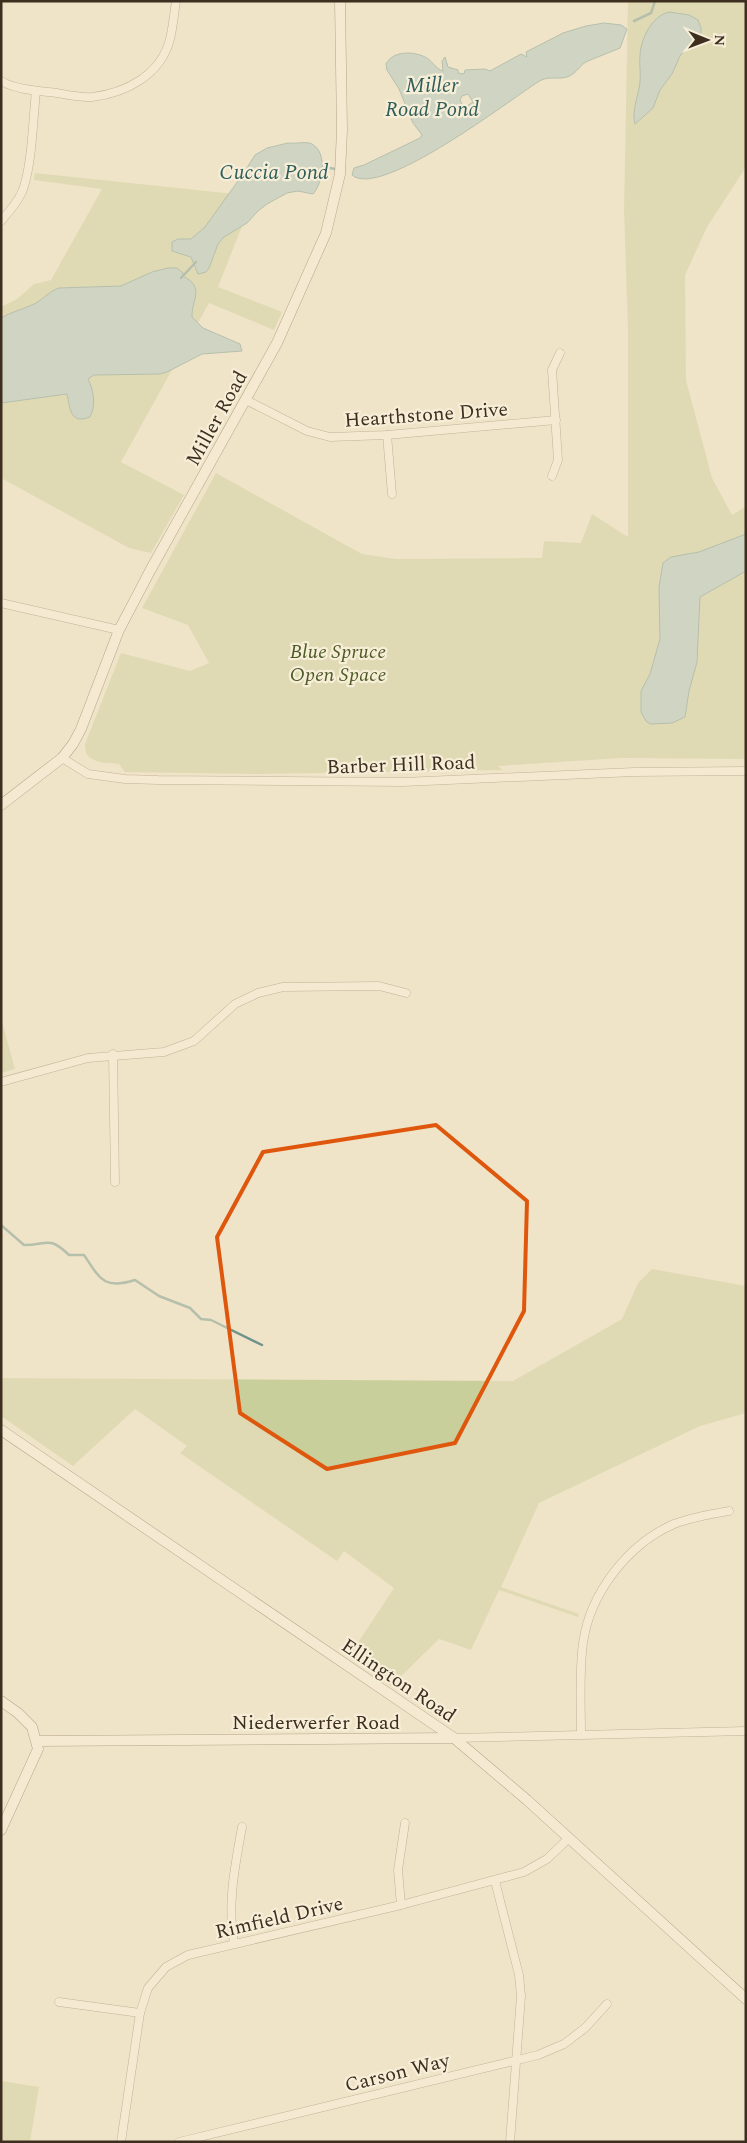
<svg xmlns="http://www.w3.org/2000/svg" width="747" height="2143" font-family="Spectral,serif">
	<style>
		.green { fill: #c9cf9b }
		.water { fill: #a9c4bc; stroke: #6f938a; fill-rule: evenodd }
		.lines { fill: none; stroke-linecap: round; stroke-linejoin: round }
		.stream { stroke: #6f938a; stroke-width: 2.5 }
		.street-casing { stroke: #8d765c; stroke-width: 9 }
		.secondary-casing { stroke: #6f573f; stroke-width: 11 }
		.street { stroke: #faf1dc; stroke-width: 8 }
		.secondary { stroke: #faf1dc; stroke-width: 10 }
		.marked { fill: none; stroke: #df570d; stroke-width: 4; stroke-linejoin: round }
		.labels { text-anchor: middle; stroke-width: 4.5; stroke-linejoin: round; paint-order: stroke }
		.street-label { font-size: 20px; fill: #3d2e20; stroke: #f7eed8 }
		.park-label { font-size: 20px; font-style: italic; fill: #4d5a26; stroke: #f7eed8 }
		.water-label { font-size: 21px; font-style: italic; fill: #2f5d5a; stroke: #f7eed8 }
	</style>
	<rect width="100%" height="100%" fill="#f0e4c8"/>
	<g class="green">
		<path d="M628,1h118v166l-39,60 -22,48 1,105 26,98 20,37 14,-9v253l-124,-1 -124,8 5,4 -243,4 -135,-2 -6,-8c-15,-2 -35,0 -34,-20l36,-91 69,18 19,-8 -21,-38 -46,-17 74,-135 146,81 34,5 146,-1 2,-17 37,2 11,-29 36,23v-206l-4,-121z"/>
		<polygon points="35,173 254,196 218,287 282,312 274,330 209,303 121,462 184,495 151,553 129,548 1,478 1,307 17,299 34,284 51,280 102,189 34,180"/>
		<polygon points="1,1018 15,1069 1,1073"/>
		<polygon points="652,1269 746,1286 746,1413 700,1426 539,1503 501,1587 579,1614 578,1617 499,1590 471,1650 439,1639 391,1686 349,1656 394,1588 344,1551 337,1561 180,1453 187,1446 135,1409 73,1466 1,1416 1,1378 513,1381 622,1319 638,1283"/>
		<polygon points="1,2081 39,2087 30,2142 1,2142"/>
	</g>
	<g class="water">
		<path d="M669,12l20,3 9,5 3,8v5l-21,23 -8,18 -12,16 -7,18 -18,16c-4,-13 4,-29 5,-42 1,-9 -1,-18 0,-27 1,-17 12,-39 29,-43z"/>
		<path d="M604,23l17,2 6,4 -7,19c-11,4 -21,9 -32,13 -8,3 -11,13 -21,16 -10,3 -19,-2 -29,5 -27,17 -158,118 -186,93l2,-7 10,-3 56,-27 2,-3 -9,-12 -14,-34 -12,-19 -1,-6c7,-14 29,-13 41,-6 6,4 9,11 16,13l-1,-10 3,-4 3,10 10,3v3l6,1 1,-4 20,-1 5,2 31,-17 6,3 -1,-5 37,-19 23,-7zM468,94l5,8 -9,6 -4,-8 2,-4z"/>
		<path d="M288,143c7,1 19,-2 24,1 16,9 11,39 1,50l-15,-3 -11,2 -20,11 -9,7 -11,12 -23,14 -6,7 -9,24 -3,4 -8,2 -7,-17 -19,-6v-9l6,-3h13l14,-12 38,-53 12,-19 12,-7z"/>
		<path d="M168,268h9l6,5v3c23,12 8,24 9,41l11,11 37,16 2,7 -40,3 -35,18 -8,2 -65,1 -6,4c6,12 8,26 2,38 -20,8 -20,-9 -23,-23l-66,9v-85c10,-6 20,-8 31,-13 10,-4 17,-14 27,-17l62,-2 31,-14z"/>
		<polygon points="746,534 746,571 700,597 697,662 689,691 685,717 672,723 650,724 646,721 641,712 641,691 650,674 660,639 659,587 663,563 671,557 699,552"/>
	</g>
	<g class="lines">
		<g class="stream">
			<polyline points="634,21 651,13 655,1"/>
			<polyline points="321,169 325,167 335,169"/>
			<polyline points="181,278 196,262"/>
			<path d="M1,1225l23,20c24,0 24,-10 45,10h15c16,24 20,35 51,25l24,16 31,12 11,11 10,1 51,25"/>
		</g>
		<g class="street-casing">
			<g id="street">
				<path d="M1,81c15,9 39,10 56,12 11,2 24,5 35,4 34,-4 69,-22 78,-58 3,-12 4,-25 6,-38"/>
				<path d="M1,221c8,-9 16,-18 21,-29 10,-24 11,-73 14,-101"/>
				<polyline points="246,400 307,431 330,437 387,435 556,420"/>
				<polyline points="387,435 392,494"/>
				<polyline points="552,476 558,460 552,370 560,353"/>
				<polyline points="1,603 119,630"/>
				<polyline points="62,758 88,774 125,779 158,780 403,782 634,772 746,771"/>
				<polyline points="113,1054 115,1182"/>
				<polyline points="1,1082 88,1058 164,1052 194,1041 235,1004 258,993 283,987 379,986 406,993"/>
				<path d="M581,1734c0,-30 -2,-61 2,-91 7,-50 45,-99 91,-119 18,-7 37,-10 55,-13"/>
				<polyline points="454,1738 746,1731"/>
				<polyline points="495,1881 519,1975 521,1996 510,2142"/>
				<polyline points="401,1905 398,1870 405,1823"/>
				<path d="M234,1943c-7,-39 1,-77 8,-116"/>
				<polyline points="59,2002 140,2013"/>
				<polyline points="121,2142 140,2013 148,1988 166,1967 188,1955 401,1905 524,1872 547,1859 569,1838"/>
				<polyline points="179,2142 538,2055 564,2044 585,2028 607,2004"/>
			</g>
		</g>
		<g class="secondary-casing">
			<g id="secondary">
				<polyline points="1,805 62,758 73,744 81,729 119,630 151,569 277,343 326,233 340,174 342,130 340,1"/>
				<polyline points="1,1430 454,1738 527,1800 746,1999"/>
				<polyline points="1,1701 18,1713 32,1727 38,1749 1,1830"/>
				<polyline points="37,1741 454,1738"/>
			</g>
		</g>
		<use href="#street" class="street"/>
		<use href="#secondary" class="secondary"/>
	</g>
	<path d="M0 0H747V2143H0ZM436,1125l91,76 -3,110 -69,132 -128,26 -87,-56 -23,-176 46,-85z" fill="#f0e4c8" fill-opacity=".55" fill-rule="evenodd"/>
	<path class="marked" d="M436,1125l91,76 -3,110 -69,132 -128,26 -87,-56 -23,-176 46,-85z"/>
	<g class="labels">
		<g class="street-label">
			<text transform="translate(426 414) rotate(-4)" y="7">Hearthstone Drive</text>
			<text transform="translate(216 418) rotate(-61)" y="7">Miller Road</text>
			<text transform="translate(401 764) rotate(-2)" y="7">Barber Hill Road</text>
			<text transform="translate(399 1680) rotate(34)" y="7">Ellington Road</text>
			<text x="316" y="1729">Niederwerfer Road</text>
			<text transform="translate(279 1917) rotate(-13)" y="7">Rimfield Drive</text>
			<text transform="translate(397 2072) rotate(-14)" y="7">Carson Way</text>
		</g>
		<g class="park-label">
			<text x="338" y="658">Blue Spruce<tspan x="338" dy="23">Open Space</tspan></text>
		</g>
		<g class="water-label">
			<text x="432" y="92">Miller<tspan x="432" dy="24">Road Pond</tspan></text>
			<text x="274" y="179">Cuccia Pond</text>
		</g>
	</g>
	<rect width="747" height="2143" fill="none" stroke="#3d2e20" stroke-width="5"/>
	<g transform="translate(707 40) rotate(91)" stroke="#f7eed8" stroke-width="4" paint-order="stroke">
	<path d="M0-4L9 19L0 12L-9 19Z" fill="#3d2e20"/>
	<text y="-8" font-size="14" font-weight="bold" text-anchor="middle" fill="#3d2e20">N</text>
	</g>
</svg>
